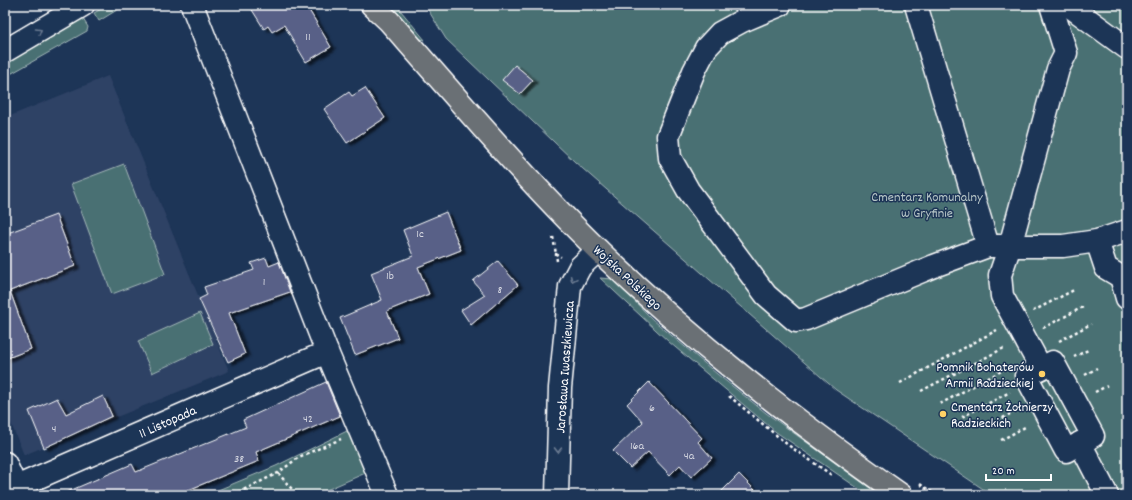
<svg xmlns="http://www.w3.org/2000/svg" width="1132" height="500" font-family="Dekko,sans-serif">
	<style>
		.built { fill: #2f4265 }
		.green { fill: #4a7073; stroke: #a4b8b9 }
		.building { fill: #586087; stroke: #fff; filter: url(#shadow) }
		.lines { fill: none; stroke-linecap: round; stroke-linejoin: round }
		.minor-casing { stroke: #fff; stroke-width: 25 }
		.major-casing { stroke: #fff; stroke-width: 25 }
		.path { stroke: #fff; stroke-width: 2.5; stroke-dasharray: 3 3; stroke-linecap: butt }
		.minor { stroke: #1d3557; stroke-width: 22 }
		.major { stroke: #6b6f75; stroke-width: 22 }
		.oneway { stroke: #6c7c92 }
		.poi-dot { fill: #ffd166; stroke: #1d3557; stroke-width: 1.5 }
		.labels { text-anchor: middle; stroke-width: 3; stroke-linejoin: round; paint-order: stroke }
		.number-label { font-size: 12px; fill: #d5d7e1 }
		.park-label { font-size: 14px; fill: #b7c6c7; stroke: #1d3557 }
		.street-label { font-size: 14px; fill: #fff; stroke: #1d3557 }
		.poi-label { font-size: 14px; fill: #fff; stroke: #1d3557; text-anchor: end }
	</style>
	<defs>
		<filter id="shadow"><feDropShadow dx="4.5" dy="2.5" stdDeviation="1" flood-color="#0009"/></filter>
	</defs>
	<rect width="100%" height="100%" fill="#1d3557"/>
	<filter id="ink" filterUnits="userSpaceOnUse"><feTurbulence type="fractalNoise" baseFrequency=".025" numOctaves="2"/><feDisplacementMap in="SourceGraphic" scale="8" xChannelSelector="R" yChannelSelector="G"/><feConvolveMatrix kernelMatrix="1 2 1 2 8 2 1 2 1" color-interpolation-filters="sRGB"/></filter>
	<g filter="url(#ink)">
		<polygon class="built" points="108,76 229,371 24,455 5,409 5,118"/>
		<g class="green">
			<polygon points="108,5 125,5 99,21 94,13"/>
			<polygon points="391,5 396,5 425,40 420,39"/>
			<polygon points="425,5 1127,5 1127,495 992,495 836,390 575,162 446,39"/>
			<polygon points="78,17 83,19 88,27 87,31 5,77 5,62"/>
			<polygon points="124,164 165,274 112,294 71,184"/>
			<polygon points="600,278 613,279 652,319 717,374 766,413 880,495 868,495 776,432 669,342"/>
			<polygon points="200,313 213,344 152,373 138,341"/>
			<polygon points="351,429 370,471 315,495 206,495 276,466"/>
		</g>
		<g class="building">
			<polygon points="249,5 306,5 331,47 306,62 284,25 272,32 268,26 264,29"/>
			<polygon points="515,65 533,80 520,94 502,80"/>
			<polygon points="365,88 385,118 347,143 324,109 349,92 352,96"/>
			<polygon points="446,212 461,250 418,267 429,294 387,311 398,338 355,355 340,318 382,300 371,273 413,256 403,230"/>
			<polygon points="56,215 75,266 10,291 31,349 5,359 5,234"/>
			<polygon points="266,258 269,266 279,262 290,292 229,313 245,354 228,362 199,299 207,295 204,287 254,270 251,263"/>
			<polygon points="498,261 518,285 471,325 461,310 485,295 473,281"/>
			<polygon points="326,382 340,416 256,452 259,461 176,495 60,495 132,464 136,472 246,427 243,420"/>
			<polygon points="649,382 702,438 698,442 712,458 691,477 680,465 670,475 648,452 630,468 613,451 643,422 627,404"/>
			<polygon points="103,396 112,416 44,448 29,411 57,398 66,414"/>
			<polygon points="739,474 760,495 718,495"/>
		</g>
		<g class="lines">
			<g class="minor-casing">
				<g id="minor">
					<polyline points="192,5 327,352 387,495"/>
					<polyline points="780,5 742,21 720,33 706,48 694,71 668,136 670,158 688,190 766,295 796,321 806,319 934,266 988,246 1063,246 1097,241 1127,231"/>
					<polyline points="916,5 988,246"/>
					<polyline points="1068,5 1127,48"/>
					<polyline points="5,51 83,5"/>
					<polyline points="1097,241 1106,268 1121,277 1127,298"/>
					<polygon points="1053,362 1093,436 1066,451 1026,376"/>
					<polyline points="1041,368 1002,296 1000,275 1010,246 1058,69 1066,53 1051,5"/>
					<polyline points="1080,443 1107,495"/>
					<polyline points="5,463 16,487"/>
					<polyline points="20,495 16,487 327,352"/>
					<polyline points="557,495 560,388 570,286 580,267 598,250"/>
				</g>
			</g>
			<g class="major-casing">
				<path id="major" d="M372,5l17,16c68,77 135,157 209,229 95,92 195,169 303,245"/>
			</g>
			<g class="path">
				<polyline points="553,237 556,254"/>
				<polyline points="557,261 556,254 561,257"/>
				<polyline points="1033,311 1074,290"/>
				<polyline points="1043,328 1083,307"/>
				<polyline points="1059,341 1091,324"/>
				<polyline points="1074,357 1088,350"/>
				<polyline points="1085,375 1097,368"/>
				<polyline points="900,383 997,330"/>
				<polyline points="921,391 1006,347"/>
				<polyline points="1095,392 1107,386"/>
				<polyline points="729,396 788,445 833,476"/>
				<polyline points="940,404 1005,369"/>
				<polyline points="962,417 1010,392"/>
				<polyline points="987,427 1019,409"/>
				<polyline points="1001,440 1027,426"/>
				<polyline points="278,473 297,495"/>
				<polyline points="920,484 936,495"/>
				<polyline points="233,495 278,473 299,457 341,439"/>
			</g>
			<use href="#minor" class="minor"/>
			<use href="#major" class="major"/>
		</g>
		<defs><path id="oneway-chevron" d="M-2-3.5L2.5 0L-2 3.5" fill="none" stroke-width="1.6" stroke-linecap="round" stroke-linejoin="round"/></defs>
		<g class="oneway">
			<use href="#oneway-chevron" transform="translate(39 31) rotate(-31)"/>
			<use href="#oneway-chevron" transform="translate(573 279) rotate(114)"/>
			<use href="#oneway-chevron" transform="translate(558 450) rotate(91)"/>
		</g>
	</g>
	<g class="poi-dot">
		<circle cx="1042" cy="374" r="4"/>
		<circle cx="943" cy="414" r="4"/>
	</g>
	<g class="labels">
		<g class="number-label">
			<text x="308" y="40">11</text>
			<text x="420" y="237">1c</text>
			<text x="390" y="279">1b</text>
			<text x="264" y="285">1</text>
			<text x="500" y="293">8</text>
			<text x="652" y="411">6</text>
			<text x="308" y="422">42</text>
			<text x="54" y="432">4</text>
			<text x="637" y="449">16a</text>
			<text x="689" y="459">4a</text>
			<text x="239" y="462">38</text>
		</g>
		<g class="park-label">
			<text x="927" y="201">Cmentarz Komunalny<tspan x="927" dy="16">w Gryfinie</tspan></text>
		</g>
		<g class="street-label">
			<text transform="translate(628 277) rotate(43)" y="5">Wojska Polskiego</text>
			<text transform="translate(564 367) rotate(-86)" y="5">Jarosława Iwaszkiewicza</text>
			<text transform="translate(167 421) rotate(-24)" y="5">11 Listopada</text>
		</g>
		<g class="poi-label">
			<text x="1034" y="371">Pomnik Bohaterów<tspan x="1034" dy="16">Armii Radzieckiej</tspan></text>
			<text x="951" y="411" text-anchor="start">Cmentarz Żołnierzy<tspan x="951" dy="16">Radzieckich</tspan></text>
		</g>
	</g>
	<rect width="1132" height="500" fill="none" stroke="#1d3557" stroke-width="20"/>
	<rect x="10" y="10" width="1112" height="480" fill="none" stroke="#fff" stroke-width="1.5" filter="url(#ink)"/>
	<path d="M986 474v6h65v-6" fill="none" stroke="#ffffff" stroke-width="2"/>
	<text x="992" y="474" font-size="12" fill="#ffffff" stroke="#1d3557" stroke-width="3" paint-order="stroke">20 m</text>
</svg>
